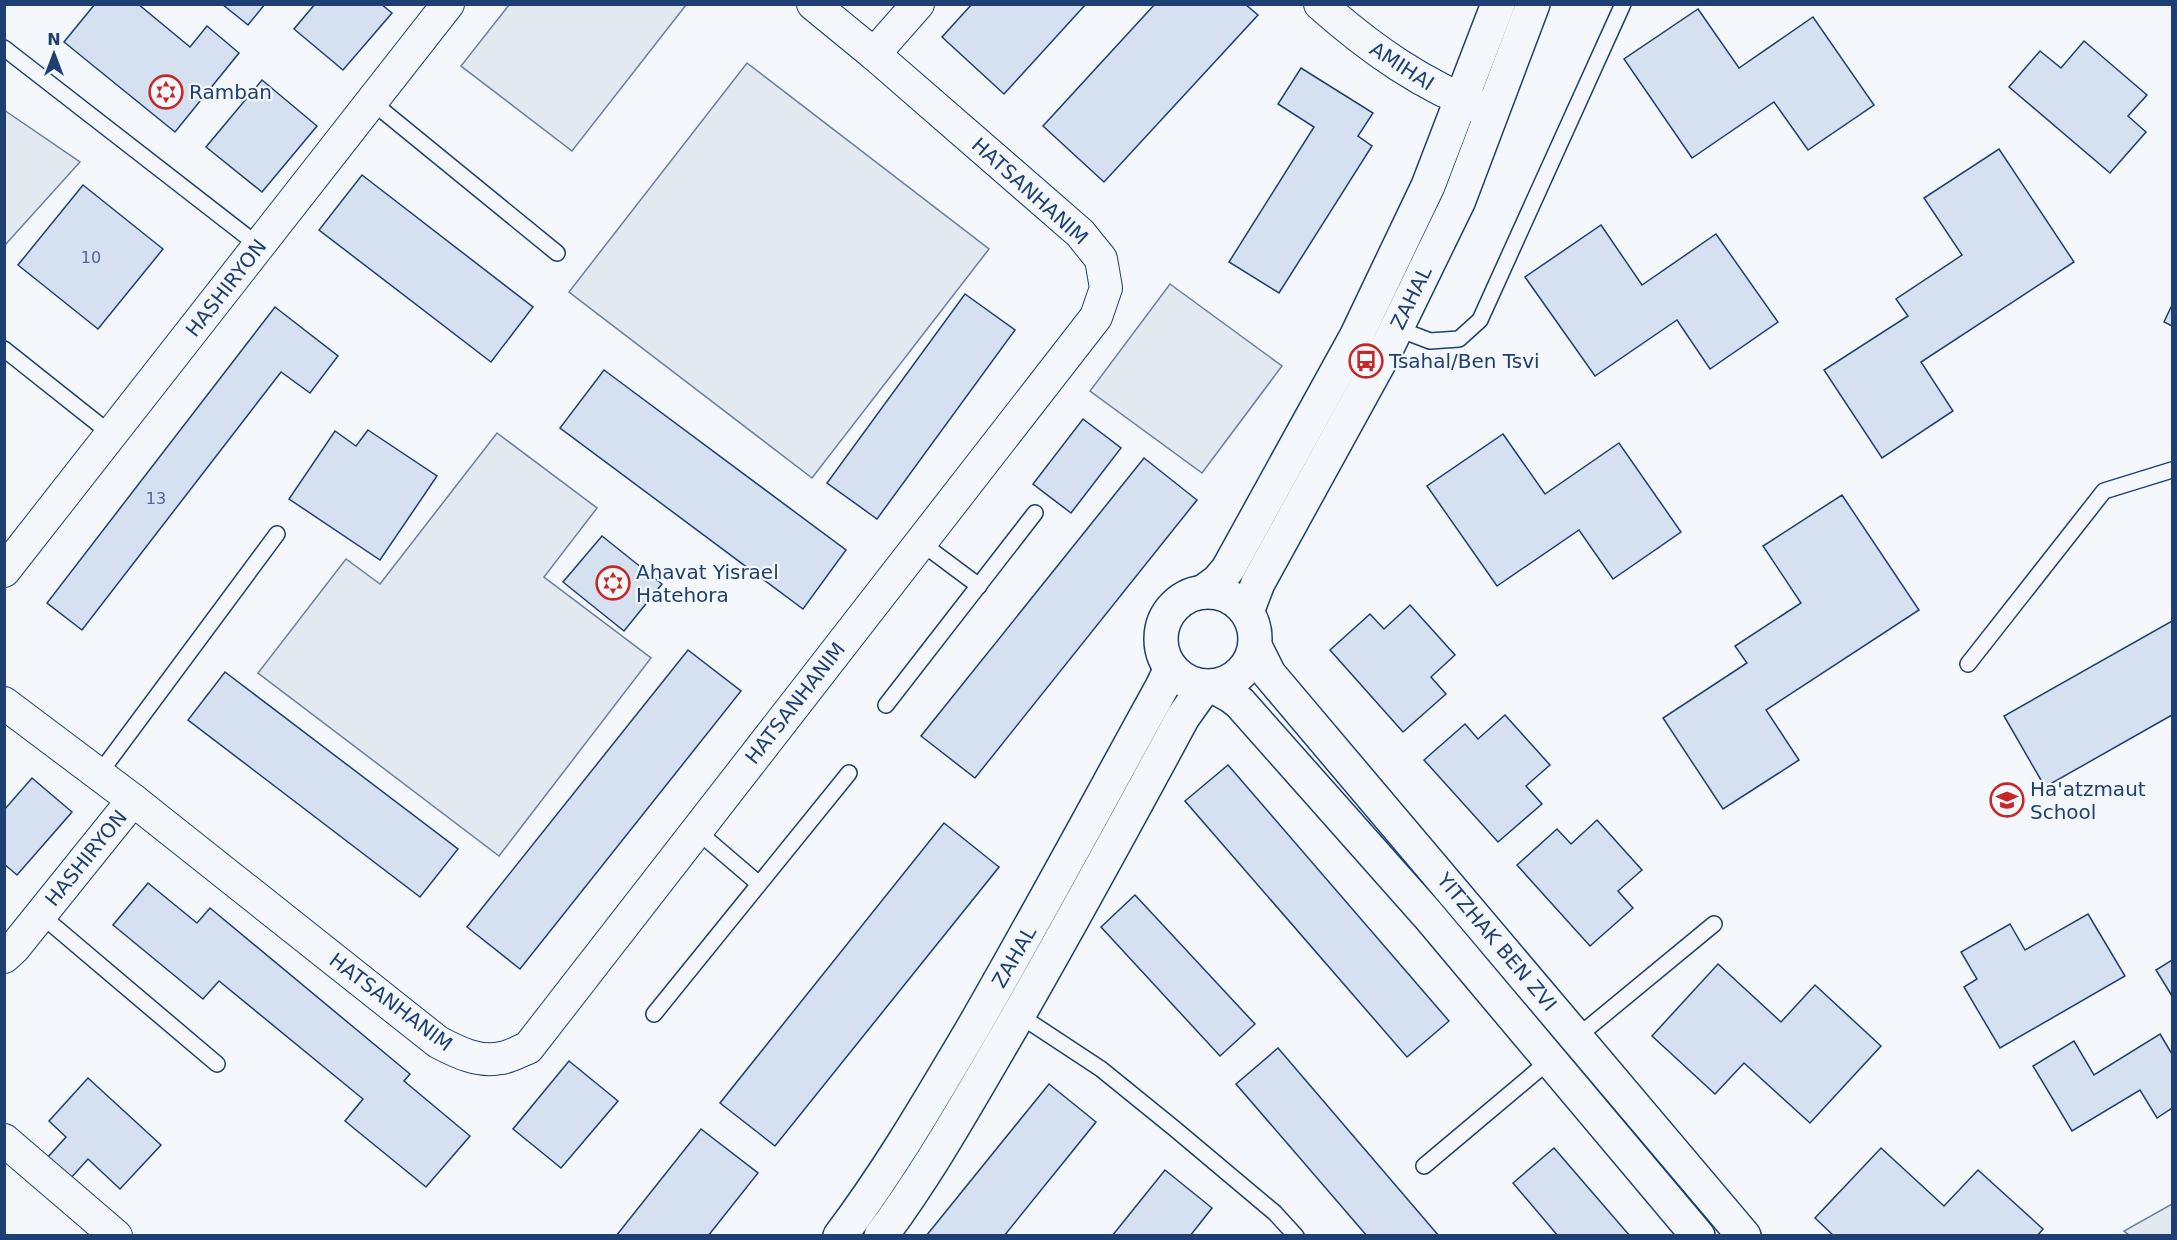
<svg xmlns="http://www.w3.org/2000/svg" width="2177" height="1240" font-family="'DejaVu Sans',sans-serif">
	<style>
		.green { fill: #e3e9f0; stroke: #687fa3; stroke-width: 1.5 }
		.building { fill: #d5e0f0; stroke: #1d3f73; stroke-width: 1.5 }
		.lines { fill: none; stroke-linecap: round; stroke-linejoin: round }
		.lane-casing { stroke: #1d3f73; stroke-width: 18 }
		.street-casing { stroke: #1d3f73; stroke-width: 34 }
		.secondary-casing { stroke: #1d3f73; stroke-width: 36 }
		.lane { stroke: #f4f7fb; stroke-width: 15 }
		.street { stroke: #f4f7fb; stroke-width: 32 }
		.secondary { stroke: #f4f7fb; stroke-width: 33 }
		.labels { text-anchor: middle; stroke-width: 4.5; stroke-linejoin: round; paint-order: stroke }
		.number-label { font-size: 16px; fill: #4b6792 }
		.street-label { font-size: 20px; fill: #1d3f73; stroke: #f4f7fb }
		.poi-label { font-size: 20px; fill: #1d3f73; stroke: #f4f7fb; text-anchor: start }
	</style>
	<rect width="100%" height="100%" fill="#f4f7fb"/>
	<g class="green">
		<polygon points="509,5 509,4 686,5 572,151 461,66"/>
		<polygon points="747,63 989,249 812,478 569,292"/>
		<polygon points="4,110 80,162 5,245 4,245"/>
		<polygon points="1170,284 1282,366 1202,473 1090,391"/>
		<polygon points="497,433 597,508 544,577 651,658 499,856 258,673 346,559 380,584"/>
		<polygon points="2172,1204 2172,1235 2129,1235 2124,1231"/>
	</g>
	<g class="building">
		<polygon points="95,4 138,4 190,47 207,26 239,53 175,132 64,42"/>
		<polygon points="222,4 265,4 248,25"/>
		<polygon points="315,4 381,4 392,13 343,70 294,29"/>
		<polygon points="972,4 1086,4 1004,94 942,37"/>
		<polygon points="1155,4 1245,4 1258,15 1104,182 1043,126"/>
		<polygon points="1698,9 1739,68 1813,17 1874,105 1808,150 1774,102 1692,158 1624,59"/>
		<polygon points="2084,41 2147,95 2128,116 2146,132 2110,173 2009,87 2040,51 2061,68"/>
		<polygon points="1301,68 1373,113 1358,136 1372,146 1279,293 1229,262 1314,127 1278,104"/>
		<polygon points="262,80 317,126 262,192 206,147"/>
		<polygon points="1999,149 2074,262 1921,362 1953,411 1882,458 1824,370 1908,316 1896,299 1962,255 1924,198"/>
		<polygon points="362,175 533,307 491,362 319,230"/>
		<polygon points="83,185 163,249 98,329 18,265"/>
		<polygon points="1601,225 1642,285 1716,234 1778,322 1710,369 1677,320 1595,376 1525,277"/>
		<polygon points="965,294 1015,330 877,519 827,483"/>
		<polygon points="2172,305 2172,326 2164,322"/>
		<polygon points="275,307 338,356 310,393 281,372 82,630 47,603"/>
		<polygon points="604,370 846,550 803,609 560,428"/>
		<polygon points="1083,419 1121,448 1071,513 1033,484"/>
		<polygon points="368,430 437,476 380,560 289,499 335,431 356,446"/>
		<polygon points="1503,434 1545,494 1619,443 1681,532 1613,579 1579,530 1497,586 1427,486"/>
		<polygon points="1144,458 1197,500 975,778 921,736"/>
		<polygon points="1842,495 1919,610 1766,710 1799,760 1723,809 1663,718 1747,663 1735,646 1801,603 1763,546"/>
		<polygon points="602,536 662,584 624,631 563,582"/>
		<polygon points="1410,605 1455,655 1431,677 1446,694 1403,732 1330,650 1370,614 1384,629"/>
		<polygon points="2172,621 2172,715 2045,787 2004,716"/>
		<polygon points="688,650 741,691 520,969 467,927"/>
		<polygon points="225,672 458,849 420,897 188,720"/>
		<polygon points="1505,715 1550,765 1526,786 1542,804 1498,842 1424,760 1465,724 1478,739"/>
		<polygon points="1228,765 1449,1021 1407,1057 1185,801"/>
		<polygon points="32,778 72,812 17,875 4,864 4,810"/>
		<polygon points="1597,820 1642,870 1618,891 1633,908 1590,946 1517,865 1557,829 1571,844"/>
		<polygon points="944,823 999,867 775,1146 720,1103"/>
		<polygon points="148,883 197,923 210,908 410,1074 404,1081 470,1136 426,1187 345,1121 363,1099 219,981 203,999 113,925"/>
		<polygon points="1135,895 1255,1024 1220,1056 1101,927"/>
		<polygon points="2088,914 2125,976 2000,1048 1964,987 1977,979 1961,952 2010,924 2025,950"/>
		<polygon points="2172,960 2172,996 2156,970"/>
		<polygon points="1718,964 1781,1022 1815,985 1881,1046 1810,1123 1744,1063 1715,1094 1652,1036"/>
		<polygon points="2160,1034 2172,1054 2172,1108 2157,1118 2140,1090 2072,1131 2033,1066 2074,1041 2094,1075"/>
		<polygon points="1278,1048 1439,1236 1367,1236 1236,1084"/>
		<polygon points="569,1061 618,1101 561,1168 513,1129"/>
		<polygon points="88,1078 161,1145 120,1189 88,1159 70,1179 47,1158 66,1137 49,1121"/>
		<polygon points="1049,1084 1096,1122 1004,1236 926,1236"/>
		<polygon points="701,1129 758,1173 708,1236 616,1236"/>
		<polygon points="1554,1148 1630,1236 1558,1236 1513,1183"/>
		<polygon points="1881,1148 1944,1206 1978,1170 2043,1229 2037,1236 1834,1236 1815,1218"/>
		<polygon points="1165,1170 1212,1208 1190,1236 1112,1236"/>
	</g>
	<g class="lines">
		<g class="lane-casing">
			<g id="lane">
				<polyline points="4,48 259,246"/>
				<polyline points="372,102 557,253"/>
				<polyline points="1396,328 1430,341 1459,339 1480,320 1623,4"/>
				<polyline points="4,349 111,434"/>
				<polyline points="920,542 979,586"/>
				<polyline points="1968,664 2104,491 2172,470"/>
				<polyline points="886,705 1035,513"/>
				<polyline points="99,774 277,534"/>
				<polyline points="696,830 759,884"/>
				<polyline points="41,915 217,1064"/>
				<polyline points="654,1014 849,773"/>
				<polyline points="1019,1015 1101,1069 1175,1129 1275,1213 1296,1236"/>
				<polyline points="1577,1037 1714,924"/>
				<polyline points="1424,1166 1550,1060"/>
			</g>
		</g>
		<g class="street-casing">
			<g id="street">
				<path d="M1320,4c52,46 102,81 167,106"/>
				<polyline points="874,54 918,4"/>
				<polyline points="4,571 448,4"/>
				<path d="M4,703l129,97 305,242c19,10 41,21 63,16 9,-1 18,-7 27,-10l568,-731 10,-29 -5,-29 -21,-26 -206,-179 -61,-50"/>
				<polyline points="4,957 14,948 133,800"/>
				<polyline points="4,1140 116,1236"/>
			</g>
		</g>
		<g class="secondary-casing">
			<g id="secondary">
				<circle cx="1208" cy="639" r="47"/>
				<polyline points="1203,592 1218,581 1228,569 1356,337 1428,186 1498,4"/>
				<polyline points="1247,612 1258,583 1385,352 1459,200 1533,4"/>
				<polyline points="1255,646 1269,674 1744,1236"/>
				<polyline points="1213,686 1231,696 1240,703 1428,915 1698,1236"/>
				<path d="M840,1236c49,-65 89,-134 130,-203 66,-114 128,-230 192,-346l9,-19"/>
				<path d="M881,1236c42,-56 77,-117 112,-177 66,-113 128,-227 190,-342l22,-31"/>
			</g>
		</g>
		<use href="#lane" class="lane"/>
		<use href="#street" class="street"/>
		<use href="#secondary" class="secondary"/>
	</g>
	<defs>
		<g id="synagogue-ring" transform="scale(1.725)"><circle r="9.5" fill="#f4f7fb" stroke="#c62828" stroke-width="1.5"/><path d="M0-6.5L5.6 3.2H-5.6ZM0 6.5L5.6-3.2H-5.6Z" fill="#c62828"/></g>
		<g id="bus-ring" transform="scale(1.725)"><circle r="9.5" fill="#f4f7fb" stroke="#c62828" stroke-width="1.5"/><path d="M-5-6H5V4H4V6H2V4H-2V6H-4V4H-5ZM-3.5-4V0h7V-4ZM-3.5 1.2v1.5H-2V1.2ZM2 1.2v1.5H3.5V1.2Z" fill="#c62828"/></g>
		<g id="school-ring" transform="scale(1.725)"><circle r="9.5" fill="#f4f7fb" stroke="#c62828" stroke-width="1.5"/><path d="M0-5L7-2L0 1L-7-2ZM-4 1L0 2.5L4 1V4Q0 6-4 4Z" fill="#c62828"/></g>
	</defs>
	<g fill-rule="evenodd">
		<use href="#synagogue-ring" x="166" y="92"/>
		<use href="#bus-ring" x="1366" y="361"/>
		<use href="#synagogue-ring" x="613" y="583"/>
		<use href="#school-ring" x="2007" y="800"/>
	</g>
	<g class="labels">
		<g class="number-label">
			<text x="91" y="263">10</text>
			<text x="156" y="504">13</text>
		</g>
		<g class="street-label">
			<text transform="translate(1402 66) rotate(33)" y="7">AMIHAI</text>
			<text transform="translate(1030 191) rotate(42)" y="7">HATSANHANIM</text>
			<text transform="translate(226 288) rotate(-52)" y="7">HASHIRYON</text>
			<text transform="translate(1411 298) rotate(-64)" y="7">ZAHAL</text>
			<text transform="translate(795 703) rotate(-52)" y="7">HATSANHANIM</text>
			<text transform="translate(86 858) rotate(-51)" y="7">HASHIRYON</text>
			<text transform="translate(1497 942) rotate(50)" y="7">YITZHAK BEN ZVI</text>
			<text transform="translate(1014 957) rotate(-60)" y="7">ZAHAL</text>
			<text transform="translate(391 1002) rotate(37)" y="7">HATSANHANIM</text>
		</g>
		<g class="poi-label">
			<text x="189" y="99">Ramban</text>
			<text x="1389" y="368">Tsahal/Ben Tsvi</text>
			<text x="636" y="579">Ahavat Yisrael<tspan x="636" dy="23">Hatehora</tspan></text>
			<text x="2030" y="796">Ha'atzmaut<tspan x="2030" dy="23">School</tspan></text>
		</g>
	</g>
	<rect width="2177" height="1240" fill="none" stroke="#1d3f73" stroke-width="12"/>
	<g transform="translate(54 54)" stroke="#f4f7fb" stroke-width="4.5" paint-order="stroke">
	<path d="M0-4.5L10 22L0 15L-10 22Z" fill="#1d3f73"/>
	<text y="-9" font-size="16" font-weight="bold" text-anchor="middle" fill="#1d3f73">N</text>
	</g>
</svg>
